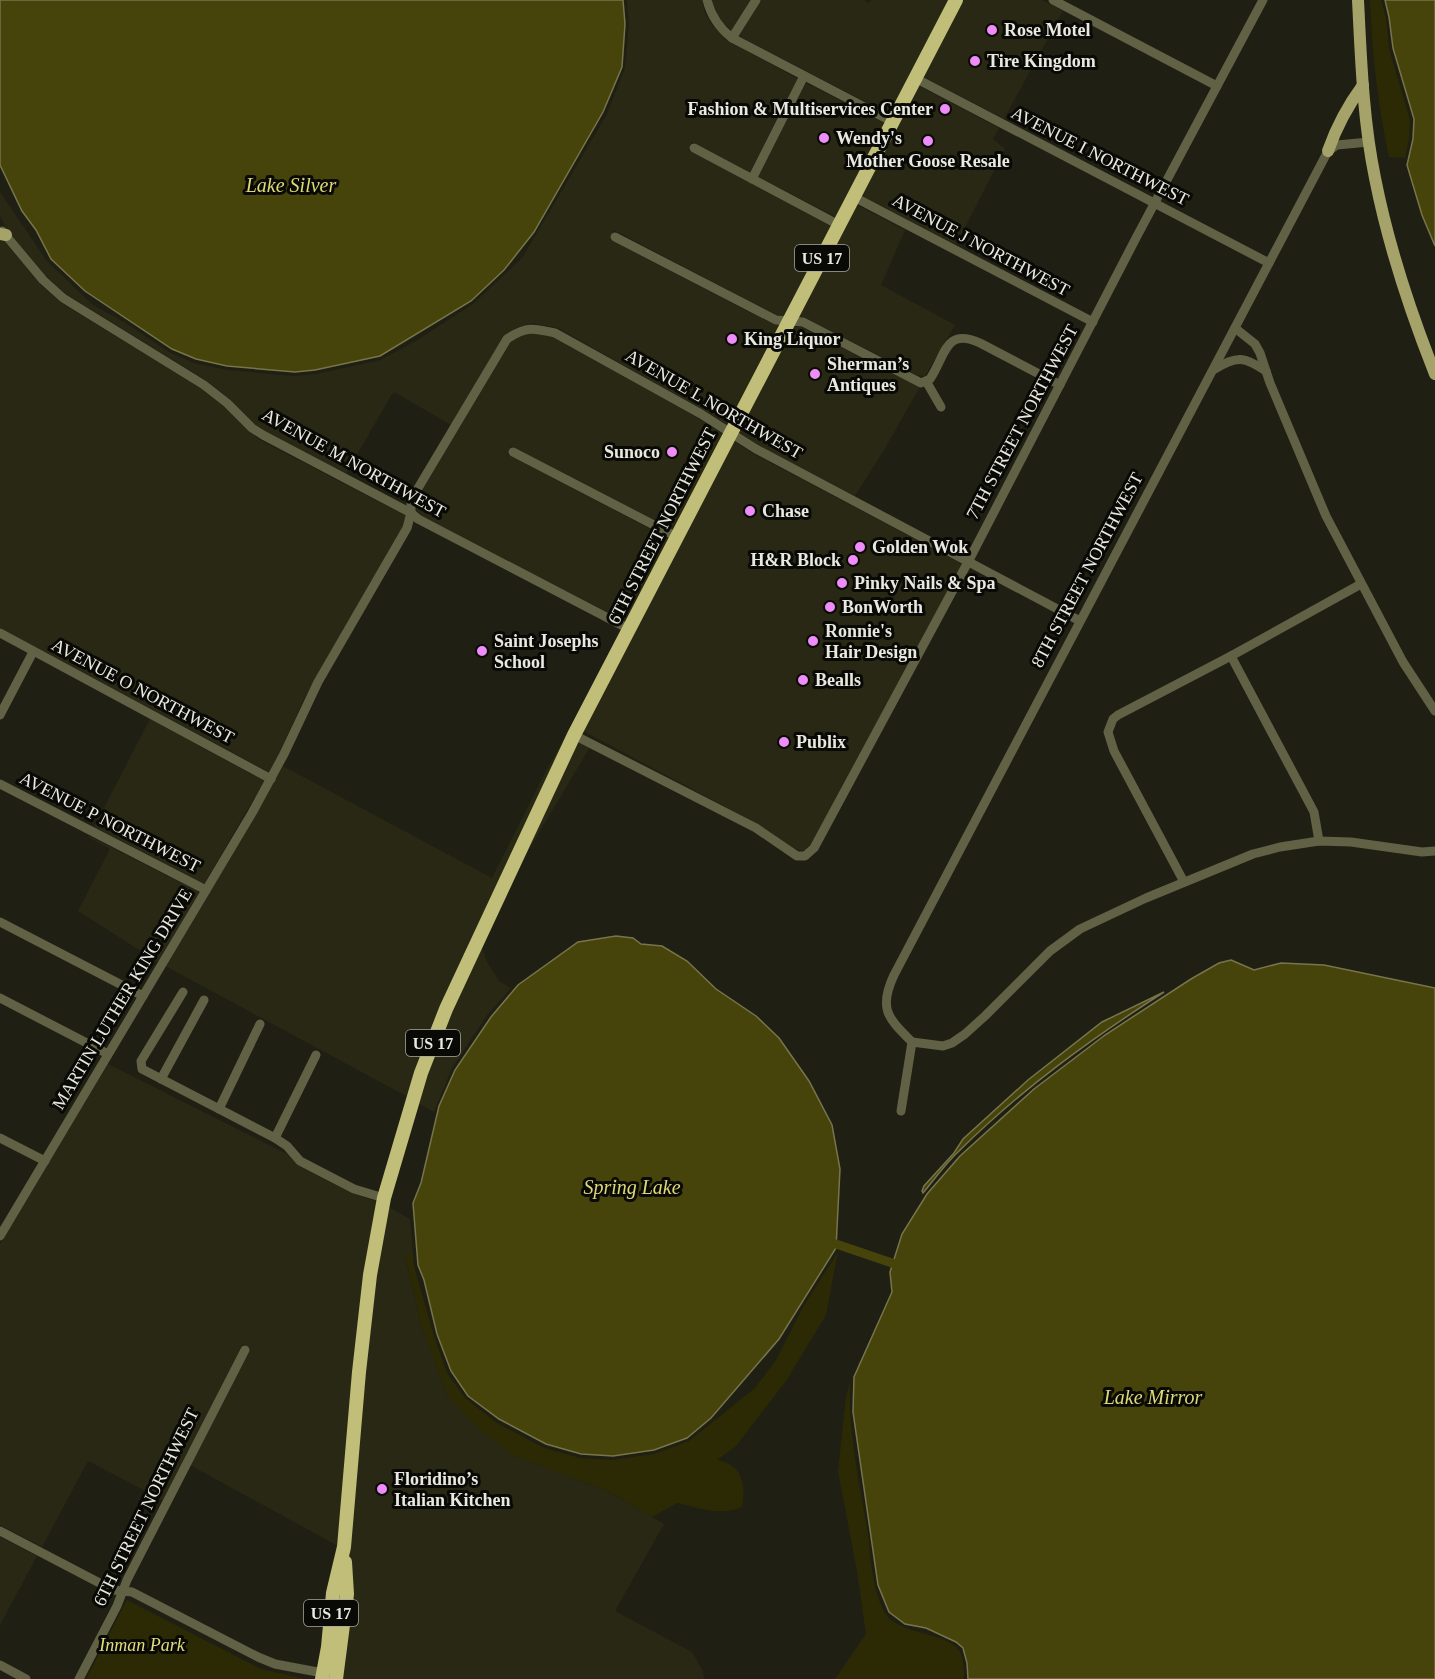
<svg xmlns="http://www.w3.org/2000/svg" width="1435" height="1679" font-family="Georgia,serif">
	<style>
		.built { fill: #292815 }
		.green { fill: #2c2a05 }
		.water { fill: #46430b; stroke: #77754b; stroke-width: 1.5 }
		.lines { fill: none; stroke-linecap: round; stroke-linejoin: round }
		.canal { stroke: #46430b; stroke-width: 9 }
		.minor { stroke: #616145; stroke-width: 9 }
		.major { stroke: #a5a36a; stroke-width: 12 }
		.highway { stroke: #c0be78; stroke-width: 14 }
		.poi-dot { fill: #ee8cf9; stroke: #090905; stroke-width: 2 }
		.labels { text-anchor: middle; stroke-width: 6; stroke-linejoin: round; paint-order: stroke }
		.shield { fill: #090905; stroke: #a6a69f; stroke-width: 1.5 }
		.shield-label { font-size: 16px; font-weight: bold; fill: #e9e9e1 }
		.poi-label { font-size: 18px; font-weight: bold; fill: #e9e9e1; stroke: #090905; text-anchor: start }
		.street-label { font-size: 18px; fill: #e9e9e1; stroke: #090905 }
		.park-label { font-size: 18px; font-style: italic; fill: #e2de7c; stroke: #090905 }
		.water-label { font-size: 20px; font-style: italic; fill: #ddd976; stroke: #090905 }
	</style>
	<rect width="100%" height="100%" fill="#201f13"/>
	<g class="built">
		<polygon points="627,0 702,0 705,13 712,25 726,40 798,79 750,172 692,142 688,150 833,227 787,317 778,315 749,301 614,230 609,239 745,310 774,324 782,326 730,426 703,410 558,328 532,323 516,328 505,335 451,425 396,393 392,394 346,474 266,431 255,424 230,399 207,381 66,294 46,276 27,254 11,234 11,232 6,228 0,216 0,192 47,261 93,305 124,322 169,352 194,363 227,370 294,376 316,374 380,360 414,342 473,304 522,258 607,114 625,68 629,24"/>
		<polygon points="711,0 751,0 732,31 719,18"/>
		<polygon points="761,0 863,0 869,3 871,0 952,0 891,115 739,36"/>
		<polygon points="962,0 1042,0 1063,11 1004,119 922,76"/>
		<polygon points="806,83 887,124 838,218 758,177"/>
		<polygon points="917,85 999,128 993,139 1005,149 956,245 860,195"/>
		<polygon points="855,204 905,230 881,285 955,325 925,376 917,375 805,318 796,317"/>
		<polygon points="0,239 3,240 39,283 60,302 202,389 224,407 249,431 260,440 406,516 403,527 304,699 280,752 269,772 0,628"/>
		<polygon points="791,327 801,327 920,387 884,450 855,496 758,445 737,431"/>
		<polygon points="532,332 553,337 698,418 725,435 675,531 511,446 507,454 671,540 628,623 420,515 416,510 416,501 510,343 518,337"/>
		<polygon points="732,440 754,454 962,564 811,844 804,851 794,849 758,824 581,730"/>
		<polygon points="589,696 408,1097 165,966 283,766 492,878 547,769"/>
		<polygon points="150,719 264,781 204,884 94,827"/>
		<polygon points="577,739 590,747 509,883"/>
		<polygon points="89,836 199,892 158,962 78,911 110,849 88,837"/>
		<polygon points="482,947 486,960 499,981 511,988 488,1014 452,1068 434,1112 416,1102 438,1040"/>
		<polygon points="108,1064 287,1154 298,1165 351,1193 379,1202 342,1520 334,1571 336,1545 190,1465 251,1348 243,1344 163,1500 88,1461 42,1547 0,1525 0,1244"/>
		<polygon points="387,1206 410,1219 413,1254 405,1255 421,1325 448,1397 514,1456 608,1491 664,1524 615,1611 692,1652 703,1671 704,1679 341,1679 351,1594 349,1547 368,1324"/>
		<polygon points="0,1537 37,1556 0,1625"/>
	</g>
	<g class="green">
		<path d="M1370,0h11l5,18 3,31 21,71 -1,19 -4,19 -16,-1c-11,-52 -17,-104 -19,-157z"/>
		<path d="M838,1252l-12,63 -40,66 -50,65 -19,14c25,4 29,24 25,47 -20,10 -45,0 -65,-4l-25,14 -44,-26 -94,-35 -32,-24 -34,-35 -27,-72 -16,-71h8l1,12 20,70 13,37 18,25 32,25 47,25 36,10 32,2 42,-6 35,-13 66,-53 21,-28 27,-53z"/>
		<path d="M850,1382c-2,49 9,98 17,146 4,28 4,59 18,85 12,22 65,19 75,39 4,8 4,18 4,27h-129l31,-45 -9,-63 -19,-100 8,-74z"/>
		<polygon points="127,1600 261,1669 305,1679 86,1679"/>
	</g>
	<g class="water">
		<polygon points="0,0 623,0 625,24 622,67 603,112 534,232 504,270 471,301 380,356 315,370 295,372 227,366 196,359 172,349 85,291 51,259 36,230 22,211 0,165"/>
		<polygon points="1385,0 1435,0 1435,246 1422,215 1407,165 1413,139 1414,119 1393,48 1389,17"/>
		<polygon points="616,936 633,938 641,944 662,946 687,961 716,989 756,1016 779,1038 809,1081 832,1125 840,1169 836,1248 779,1339 711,1418 687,1438 654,1450 613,1456 581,1454 546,1444 499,1419 468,1396 451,1371 437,1334 424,1280 418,1265 413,1203 421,1183 439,1106 455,1070 491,1017 518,985 578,942"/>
		<polygon points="1231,960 1254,970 1281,963 1324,965 1435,988 1435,1679 968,1679 967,1663 963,1648 956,1642 926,1628 905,1624 889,1612 878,1585 853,1412 854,1377 892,1292 890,1272 902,1234 927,1194 960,1156 1034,1089 1105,1035 1191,979 1219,963"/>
		<path d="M1164,992c-73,47 -144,98 -206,160 -13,12 -24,28 -35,41l-1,-2 2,-5 30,-33 9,-14 65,-59 74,-58z"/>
	</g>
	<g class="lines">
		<polyline class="canal" points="836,1244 892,1263"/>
		<g class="minor">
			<path d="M707,0c4,16 12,28 25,38l161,84"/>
			<polyline points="1053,0 1217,86"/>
			<polyline points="732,38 756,0"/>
			<polyline points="915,78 1269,263"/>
			<polyline points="694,148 839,225"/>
			<polyline points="752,179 804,76"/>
			<polyline points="854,197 1093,322"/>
			<polyline points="2,231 43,280 63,298 204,385 227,403 252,428 263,435 411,513 418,519 629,629"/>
			<path d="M615,237l161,83 27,2 118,61 9,-4c16,-24 15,-52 50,-36l80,42"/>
			<polyline points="1235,328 1255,344 1260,353 1270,383 1326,516 1403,662 1435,711"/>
			<path d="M1215,369c22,-14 30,-12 51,2"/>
			<polyline points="926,381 941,407"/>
			<polyline points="513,452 677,537"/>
			<polyline points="0,633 271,779"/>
			<polyline points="1231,656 1314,812 1319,841"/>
			<polyline points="0,715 33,652"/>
			<polyline points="574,735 756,828 797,856 805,856 814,848 968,562 1136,238 1263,0"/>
			<polyline points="0,784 206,890"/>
			<polyline points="1184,882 1114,751 1108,732 1113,719 1118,715 1231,656 1361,584"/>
			<polyline points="0,922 143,996"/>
			<polyline points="183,992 141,1061 142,1069 275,1138 287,1146 300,1161 354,1189 384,1198"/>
			<polyline points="0,998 108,1054"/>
			<path d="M912,1042c-24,-24 -34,-33 -18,-67l434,-824 9,-6 32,-3"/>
			<polyline points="912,1042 943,1046 952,1043 965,1034 985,1016 1050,951 1080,929 1146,898 1253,854 1280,847 1319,841 1351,842 1422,852 1435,851"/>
			<polyline points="161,1079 204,1000"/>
			<polyline points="219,1109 260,1024"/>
			<polyline points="901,1111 912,1042"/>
			<polyline points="0,1138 45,1161"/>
			<polyline points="275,1138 316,1055"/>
			<path d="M0,1236l252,-423 32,-59 34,-72 89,-154 4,-15v-13l96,-161c19,-13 27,-11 48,-6l146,81 55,35 324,172"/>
			<polyline points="0,1531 113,1590 132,1592 258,1657 275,1664 323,1673"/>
			<polyline points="0,1665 26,1679"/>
			<polyline points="79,1679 117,1606 127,1580 245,1350"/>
		</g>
		<g class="major">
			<path d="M1358,0c3,59 5,120 17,178 13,66 35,133 60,196"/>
			<path d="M1328,151c8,-23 21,-47 35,-66"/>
			<polyline points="0,234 6,235"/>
		</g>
		<g class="highway">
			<polyline points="322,1679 328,1647 333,1593 344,1547 359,1372 370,1275 384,1198 421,1073 446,1009 574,735 956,0"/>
			<polyline points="336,1679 347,1594 345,1562"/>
		</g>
	</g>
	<g class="poi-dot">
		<circle cx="992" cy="30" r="6"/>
		<circle cx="975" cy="61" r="6"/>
		<circle cx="945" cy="109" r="6"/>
		<circle cx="824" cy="138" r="6"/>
		<circle cx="928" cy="141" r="6"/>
		<circle cx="732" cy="339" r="6"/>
		<circle cx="815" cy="374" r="6"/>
		<circle cx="672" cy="452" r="6"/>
		<circle cx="750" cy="511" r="6"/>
		<circle cx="860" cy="547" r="6"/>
		<circle cx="853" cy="560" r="6"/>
		<circle cx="842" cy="583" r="6"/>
		<circle cx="830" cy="607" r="6"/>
		<circle cx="813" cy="641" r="6"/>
		<circle cx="482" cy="651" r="6"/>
		<circle cx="803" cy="680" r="6"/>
		<circle cx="784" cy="742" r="6"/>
		<circle cx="382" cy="1489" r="6"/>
	</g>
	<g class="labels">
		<g class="shield">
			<rect x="795" y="245" width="54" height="26" rx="4.5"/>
			<rect x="406" y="1030" width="54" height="26" rx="4.5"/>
			<rect x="304" y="1600" width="54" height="26" rx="4.5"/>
		</g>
		<g class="shield-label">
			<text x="822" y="264">US 17</text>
			<text x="433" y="1049">US 17</text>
			<text x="331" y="1619">US 17</text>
		</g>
		<g class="poi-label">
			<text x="1004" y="36">Rose Motel</text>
			<text x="987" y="67">Tire Kingdom</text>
			<text x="933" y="115" text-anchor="end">Fashion &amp; Multiservices Center</text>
			<text x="836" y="144">Wendy's</text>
			<text x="928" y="167" text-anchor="middle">Mother Goose Resale</text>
			<text x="744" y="345">King Liquor</text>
			<text x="827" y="370">Sherman’s<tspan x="827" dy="21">Antiques</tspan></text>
			<text x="660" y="458" text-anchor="end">Sunoco</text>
			<text x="762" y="517">Chase</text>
			<text x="872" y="553">Golden Wok</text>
			<text x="841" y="566" text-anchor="end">H&amp;R Block</text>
			<text x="854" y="589">Pinky Nails &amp; Spa</text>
			<text x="842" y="613">BonWorth</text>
			<text x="825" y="637">Ronnie's<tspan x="825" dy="21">Hair Design</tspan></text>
			<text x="494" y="647">Saint Josephs<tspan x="494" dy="21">School</tspan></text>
			<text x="815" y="686">Bealls</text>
			<text x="796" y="748">Publix</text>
			<text x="394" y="1485">Floridino’s<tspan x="394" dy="21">Italian Kitchen</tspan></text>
		</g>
		<g class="street-label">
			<text transform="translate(1100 156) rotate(27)" y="6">AVENUE I NORTHWEST</text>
			<text transform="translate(981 245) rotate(28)" y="6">AVENUE J NORTHWEST</text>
			<text transform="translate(714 404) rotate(30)" y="6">AVENUE L NORTHWEST</text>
			<text transform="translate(1022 422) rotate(-62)" y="6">7TH STREET NORTHWEST</text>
			<text transform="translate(354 463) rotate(29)" y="6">AVENUE M NORTHWEST</text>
			<text transform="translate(662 526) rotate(-63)" y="6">6TH STREET NORTHWEST</text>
			<text transform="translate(1087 570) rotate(-62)" y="6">8TH STREET NORTHWEST</text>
			<text transform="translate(143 691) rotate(28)" y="6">AVENUE O NORTHWEST</text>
			<text transform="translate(110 822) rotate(27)" y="6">AVENUE P NORTHWEST</text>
			<text transform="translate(122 999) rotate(-59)" y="6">MARTIN LUTHER KING DRIVE</text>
			<text transform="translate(146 1507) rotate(-64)" y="6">6TH STREET NORTHWEST</text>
		</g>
		<g class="park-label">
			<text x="142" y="1651">Inman Park</text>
		</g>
		<g class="water-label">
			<text x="291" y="192">Lake Silver</text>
			<text x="632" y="1194">Spring Lake</text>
			<text x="1153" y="1404">Lake Mirror</text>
		</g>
	</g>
</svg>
